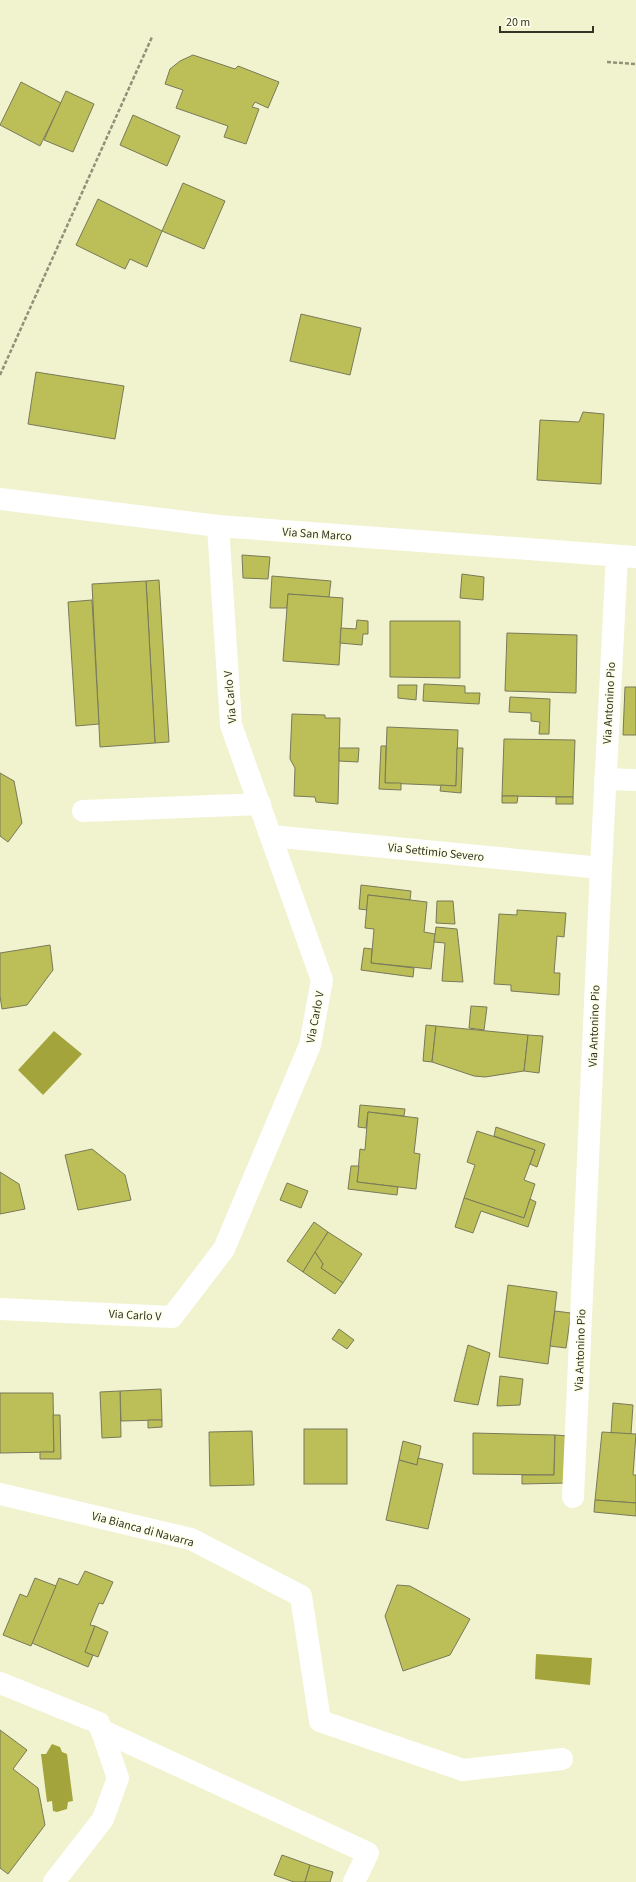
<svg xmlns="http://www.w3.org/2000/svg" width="636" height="1882" font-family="'Source Sans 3',sans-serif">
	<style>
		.water { fill: #a3a43c }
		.building { fill: #bcbe58; stroke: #797a59 }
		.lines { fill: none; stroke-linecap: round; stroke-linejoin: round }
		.path { stroke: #909178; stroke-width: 2.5; stroke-dasharray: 4 2; stroke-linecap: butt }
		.minor { stroke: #fff; stroke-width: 22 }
		.labels { text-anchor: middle; stroke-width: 3.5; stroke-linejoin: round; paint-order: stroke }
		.street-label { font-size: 12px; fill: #333426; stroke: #fdffe9 }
	</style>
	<rect width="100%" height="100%" fill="#f1f3ce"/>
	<g class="water">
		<polygon points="54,1031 82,1054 43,1095 18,1070"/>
		<polygon points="536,1654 592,1658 590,1685 535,1679"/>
		<polygon points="52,1744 60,1747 62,1752 67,1754 73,1801 68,1802 67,1809 57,1812 53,1811 52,1801 47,1802 41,1754 46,1754"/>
	</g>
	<g class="building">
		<polygon points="193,55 235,69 238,66 279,82 268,108 255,102 252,107 259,109 246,144 224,137 228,126 176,108 183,90 165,84 170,69 180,61"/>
		<polygon points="21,82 61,103 40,146 0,125"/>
		<polygon points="66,91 94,104 73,152 44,140"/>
		<polygon points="133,115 180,136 167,166 120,145"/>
		<polygon points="183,183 225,201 204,249 162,231"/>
		<polygon points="98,199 162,231 147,267 130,259 125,269 76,245"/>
		<polygon points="301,314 361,328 350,375 290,361"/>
		<polygon points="36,372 124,386 115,439 28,424"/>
		<polygon points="583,412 604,414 601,484 537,480 540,420 579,422"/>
		<polygon points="242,555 270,557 268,579 243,578"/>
		<polygon points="462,574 484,577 483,600 460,598"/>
		<polygon points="272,576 331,581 329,597 288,594 287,608 270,608"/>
		<polygon points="159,580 169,742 155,743 146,581"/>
		<polygon points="146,581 155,743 100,747 92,584"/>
		<polygon points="288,594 343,598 339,665 283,661"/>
		<polygon points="92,600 99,724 76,726 68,602"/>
		<polygon points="357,620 368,621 368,634 363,634 362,645 340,643 341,628 356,629"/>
		<polygon points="390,621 460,621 460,678 390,677"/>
		<polygon points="507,633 577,635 576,693 505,691"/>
		<polygon points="424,684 465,686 465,693 480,693 479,704 423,701"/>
		<polygon points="398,685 417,685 416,700 398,698"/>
		<polygon points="625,687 636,687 636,735 623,735"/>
		<polygon points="510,697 550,699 549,734 539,734 540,722 531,721 531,713 509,712"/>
		<polygon points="292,714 325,715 325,718 340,718 338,804 316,802 315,797 294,796 295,768 290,759"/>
		<polygon points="387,727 458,730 456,786 385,783"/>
		<polygon points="504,739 575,740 573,797 502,796"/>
		<polygon points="381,746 386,746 385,783 401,783 401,790 379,789"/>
		<polygon points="339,748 359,748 358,762 339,761"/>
		<polygon points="457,748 463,748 461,793 440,791 441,785 456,786"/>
		<polygon points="0,773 14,781 22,823 8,842 0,836"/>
		<polygon points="502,796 518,796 517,803 502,803"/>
		<rect x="556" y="797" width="17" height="7"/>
		<polygon points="361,885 411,891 410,900 368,895 367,910 359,909"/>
		<polygon points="368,895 427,902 424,932 435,934 431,969 371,963 374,929 365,928"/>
		<polygon points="437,901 453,901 455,924 436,923"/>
		<polygon points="517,910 566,913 564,937 557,936 554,973 560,973 559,995 511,991 511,985 494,984 499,914 517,915"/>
		<polygon points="436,927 457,929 463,982 442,981 445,943 434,942"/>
		<polygon points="50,945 53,970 27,1005 2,1009 0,996 0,953"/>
		<polygon points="364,948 372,949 371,963 414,968 413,977 361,970"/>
		<polygon points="471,1006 487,1007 484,1030 469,1028"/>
		<polygon points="426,1025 436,1026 432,1062 423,1061"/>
		<polygon points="436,1026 528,1035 524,1071 485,1077 474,1076 432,1062"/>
		<polygon points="528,1035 543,1036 539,1073 524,1071"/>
		<polygon points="360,1105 405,1109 404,1116 368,1112 366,1128 358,1127"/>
		<polygon points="368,1112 418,1118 414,1153 420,1154 416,1189 357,1182 360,1149 365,1150"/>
		<polygon points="496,1127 545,1144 537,1167 530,1164 535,1150 494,1136"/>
		<polygon points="477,1131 535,1150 524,1180 535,1184 524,1218 464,1198 475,1165 467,1162"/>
		<polygon points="92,1149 125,1175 131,1200 78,1210 65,1155"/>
		<polygon points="351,1166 359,1166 357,1182 398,1187 397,1195 348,1189"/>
		<polygon points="0,1172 19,1184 25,1209 0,1214"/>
		<polygon points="287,1183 308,1191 301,1208 280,1200"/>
		<polygon points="464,1198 524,1218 530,1199 536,1202 528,1227 481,1211 473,1233 455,1227"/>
		<polygon points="314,1222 328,1232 303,1272 287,1261"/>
		<polygon points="328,1232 362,1254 343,1283 321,1268 323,1264 315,1252"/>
		<polygon points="315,1252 323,1264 321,1268 343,1283 335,1294 303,1272"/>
		<polygon points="508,1285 557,1292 548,1364 499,1357"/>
		<polygon points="555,1311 571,1313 566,1348 550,1346"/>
		<polygon points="339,1329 354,1340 347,1349 332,1339"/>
		<polygon points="468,1345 490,1353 478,1405 454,1401"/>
		<polygon points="500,1376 523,1379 520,1405 497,1406"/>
		<polygon points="161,1389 162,1420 121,1421 120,1391"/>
		<polygon points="120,1391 121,1437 102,1438 100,1392"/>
		<polygon points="0,1393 53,1393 54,1452 0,1453"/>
		<polygon points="613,1403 633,1405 631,1434 611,1433"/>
		<polygon points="53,1415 60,1415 61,1459 40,1459 40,1452 54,1452"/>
		<polygon points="148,1420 162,1420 162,1427 148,1428"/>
		<rect x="304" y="1429" width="43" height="55"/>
		<polygon points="252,1431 254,1485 210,1486 209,1432"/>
		<polygon points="602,1432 636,1434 633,1475 636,1475 636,1503 595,1500"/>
		<polygon points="473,1433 555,1435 554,1475 473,1474"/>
		<polygon points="555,1435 569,1436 568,1483 522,1484 522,1475 554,1475"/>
		<polygon points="403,1441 421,1446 417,1465 399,1460"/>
		<polygon points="418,1458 443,1464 428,1529 386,1520 399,1460 417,1465"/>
		<polygon points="595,1500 636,1503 636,1516 594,1512"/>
		<polygon points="85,1571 113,1582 103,1604 99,1603 90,1625 95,1626 85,1652 93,1655 88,1667 32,1643 59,1578 78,1585"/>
		<polygon points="35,1578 56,1586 31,1646 3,1635 20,1594 27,1597"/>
		<polygon points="397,1585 410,1586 470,1619 450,1655 403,1671 385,1616"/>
		<polygon points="95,1626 108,1632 98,1657 85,1652"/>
		<polygon points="0,1730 27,1750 13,1769 38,1788 45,1825 8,1874 0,1868"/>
		<polygon points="282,1855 310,1865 305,1882 294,1882 274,1875"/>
		<polygon points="310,1865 333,1872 330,1882 305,1882"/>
	</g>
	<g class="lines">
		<g class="path">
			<polyline points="607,62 636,64"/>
			<polyline points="0,375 152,37"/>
		</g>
		<g class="minor">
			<polyline points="0,499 218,526 636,557"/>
			<polyline points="605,779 636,780"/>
			<polyline points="83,811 260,804"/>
			<polyline points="271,836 601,868"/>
			<polyline points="0,1309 172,1317 224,1249 310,1045 322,980 231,725 218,526"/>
			<polyline points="0,1494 191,1539 301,1596 320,1721 463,1770 562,1759"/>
			<polyline points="573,1497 601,868 617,556"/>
			<polyline points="0,1683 99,1723 118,1778 103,1819 54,1882"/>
			<polyline points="101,1730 368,1853 354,1882"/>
		</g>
	</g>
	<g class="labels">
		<g class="street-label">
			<text transform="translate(317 534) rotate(4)" y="4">Via San Marco</text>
			<text transform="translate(230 697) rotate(-95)" y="4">Via Carlo V</text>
			<text transform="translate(609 703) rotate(-87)" y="4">Via Antonino Pio</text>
			<text transform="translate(436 852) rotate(6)" y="4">Via Settimio Severo</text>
			<text transform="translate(315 1017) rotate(-79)" y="4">Via Carlo V</text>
			<text transform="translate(594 1026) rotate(-88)" y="4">Via Antonino Pio</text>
			<text transform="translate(135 1315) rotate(3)" y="4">Via Carlo V</text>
			<text transform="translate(580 1350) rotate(-88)" y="4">Via Antonino Pio</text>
			<text transform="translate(143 1529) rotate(15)" y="4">Via Bianca di Navarra</text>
		</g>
	</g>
	<path d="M500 26v6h93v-6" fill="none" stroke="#333426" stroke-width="2"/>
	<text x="506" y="26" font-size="12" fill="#333426" stroke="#fdffe9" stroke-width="3" paint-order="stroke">20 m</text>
</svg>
